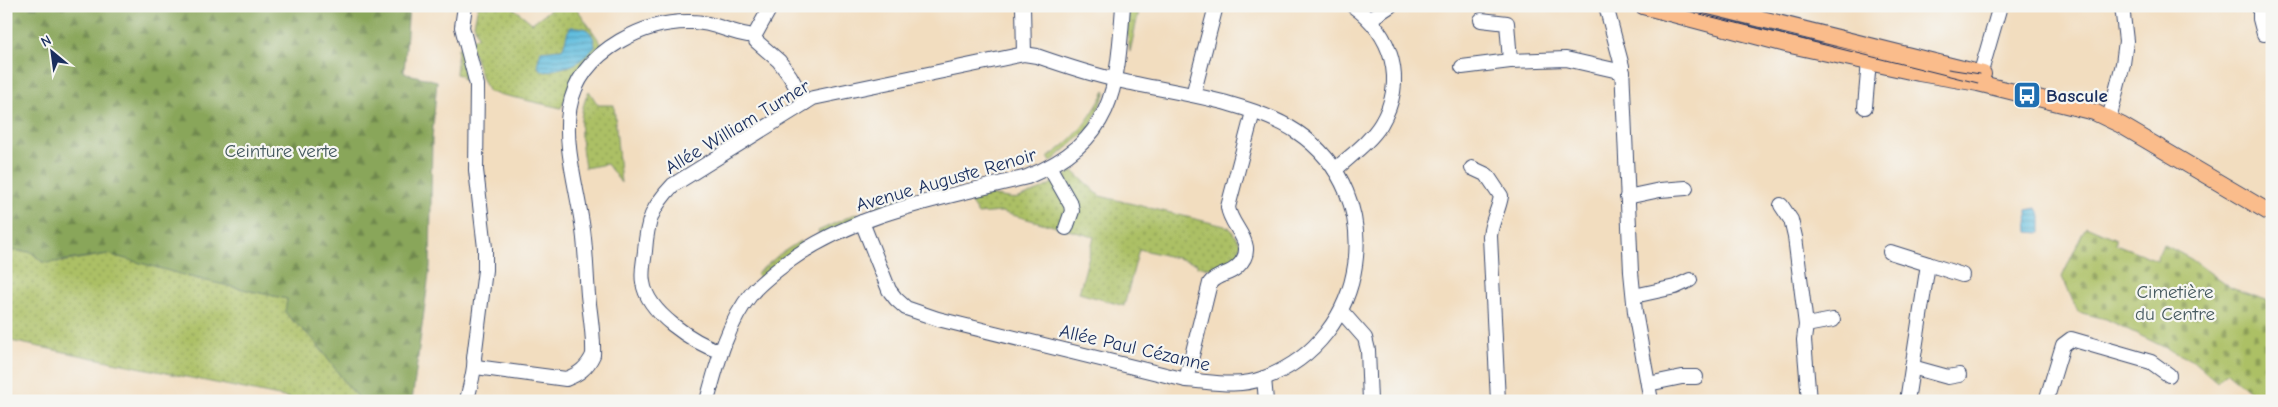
<svg xmlns="http://www.w3.org/2000/svg" width="2278" height="407" font-family="'Comic Neue',sans-serif">
	<style>
		.grass { fill: url(#grass-dots); stroke: #647862 }
		.forest { fill: url(#forest-firs); stroke: #526a5c }
		.cemetery { fill: url(#cemetery-stones); stroke: #647862 }
		.water { fill: url(#water-rules); stroke: #3e769e }
		.lines { fill: none; stroke-linecap: round; stroke-linejoin: round }
		.minor-casing { stroke: #3b496d; stroke-width: 16 }
		.major-casing { stroke: #3b496d; stroke-width: 18 }
		.minor { stroke: #fff; stroke-width: 14 }
		.major { stroke: #fabc8b; stroke-width: 16 }
		.tram { stroke: #1b2f5e; stroke-width: 1 }
		.labels { text-anchor: middle; stroke-width: 4.5; stroke-linejoin: round; paint-order: stroke }
		.poi-label { font-size: 19px; font-weight: bold; fill: #1b2f5e; stroke: #f6f6f2; text-anchor: start }
		.street-label { font-size: 19px; fill: #1b2f5e; stroke: #f6f6f2 }
		.park-label { font-size: 19px; fill: #465a60; stroke: #f6f6f2 }
	</style>
	<defs>
		<pattern id="grass-dots" width="8" height="8" patternUnits="userSpaceOnUse" patternTransform="scale(1.25)"><rect width="8" height="8" fill="#acc065"/><path d="M2 2h.1M6 6h.1" fill="none" stroke="#8b9c56" stroke-width="1.8" stroke-linecap="round"/></pattern>
		<pattern id="forest-firs" width="22" height="20" patternUnits="userSpaceOnUse" patternTransform="scale(1.25)"><rect width="22" height="20" fill="#89a65a"/><path d="M5 1l3.5 6h-7zM16 11l3.5 6h-7z" fill="#6f884e"/></pattern>
		<pattern id="cemetery-stones" width="16" height="16" patternUnits="userSpaceOnUse" patternTransform="scale(1.25)"><rect width="16" height="16" fill="#acc065"/><path d="M2 7V4a2 2 0 0 1 4 0v3zM10 15v-3a2 2 0 0 1 4 0v3z" fill="#8b9c56"/></pattern>
		<pattern id="water-rules" width="6" height="5" patternUnits="userSpaceOnUse" patternTransform="scale(1.25)"><rect width="6" height="5" fill="#60bdde"/><path d="M0 2.5h6" fill="none" stroke="#4e9ab7"/></pattern>
	</defs>
	<rect width="100%" height="100%" fill="#f6f6f2"/>
	<filter id="ink" filterUnits="userSpaceOnUse"><feTurbulence type="fractalNoise" baseFrequency=".02" numOctaves="2"/><feDisplacementMap in="SourceGraphic" scale="10" xChannelSelector="R" yChannelSelector="G"/><feConvolveMatrix kernelMatrix="1 2 1 2 8 2 1 2 1" color-interpolation-filters="sRGB"/></filter>
	<filter id="wash" filterUnits="userSpaceOnUse"><feTurbulence type="fractalNoise" baseFrequency=".0096" numOctaves="4" result="noise"/><feDisplacementMap in="SourceGraphic" scale="20" xChannelSelector="R" yChannelSelector="G"/><feGaussianBlur stdDeviation="1.12" result="paint"/><feColorMatrix in="noise" values="0 0 0 0 0 0 0 0 0 0 0 0 0 0 0 0 0 1.4 0 .05"/><feComposite in="paint" operator="in"/></filter>
	<g filter="url(#wash)">
		<rect width="100%" height="100%" fill="#f2ddbf"/>
		<g class="grass">
			<polygon points="478,6 511,6 532,23 555,6 575,6 603,46 573,83 561,108 489,92 483,82 469,40 478,37 474,24"/>
			<polygon points="1128,6 1140,6 1130,52 1127,31"/>
			<polygon points="1666,6 1695,6 1786,29 1784,36"/>
			<polygon points="458,48 462,48 472,81 462,79 462,76 456,74"/>
			<path d="M589,91l9,14h16l7,78 -14,-19 -22,4c-4,-28 -9,-51 4,-77z"/>
			<path d="M1105,91l1,1 -16,36 -39,34 -3,-5c27,-17 42,-38 57,-66z"/>
			<path d="M1073,171l27,25 129,31 12,17 -3,15c-18,12 -21,11 -41,7v-3l-58,-14 -15,57 -45,-13 15,-56 -93,-25 -23,2 -9,-14 20,-5 26,4 25,-9z"/>
			<polygon points="924,191 925,196 878,209 876,205"/>
			<polygon points="857,213 859,217 820,235 818,231"/>
			<polygon points="800,241 802,245 760,278 756,274 780,254"/>
			<polygon points="6,250 31,252 41,261 61,262 108,254 198,279 287,299 288,316 314,340 347,385 362,401 303,401 6,340"/>
		</g>
		<polygon class="forest" points="6,6 409,6 404,73 437,81 432,139 430,267 412,401 362,401 347,385 314,340 288,316 285,312 287,299 198,279 108,254 47,263 41,261 31,252 6,250"/>
		<polygon class="cemetery" points="2086,226 2116,239 2116,244 2157,260 2163,244 2191,259 2231,288 2272,302 2272,392 2267,401 2261,401 2227,372 2217,382 2193,361 2106,319 2078,312 2062,277"/>
		<g class="water">
			<path d="M571,27c16,-1 23,5 24,20 -8,8 -19,19 -30,20 -7,2 -11,2 -19,5l-6,-3 -3,-4 4,-14 21,-2c5,-7 3,-16 9,-22z"/>
			<polygon points="2037,208 2041,216 2041,233 2028,232 2027,210"/>
		</g>
	</g>
	<g filter="url(#ink)">
		<g class="lines">
			<g class="minor-casing">
				<g id="minor">
					<path d="M465,6l-3,21 15,58 -1,85 9,78v22l-11,88c2,11 -5,30 -7,43"/>
					<polyline points="1023,6 1024,54"/>
					<polyline points="1606,6 1622,66 1631,272 1635,312 1651,401"/>
					<polyline points="2260,6 2260,19 2264,34"/>
					<polyline points="1370,19 1390,6"/>
					<polyline points="1481,20 1507,23 1510,61 1566,59 1623,72"/>
					<polyline points="756,33 771,6"/>
					<polyline points="756,41 779,61 790,76 805,103"/>
					<polyline points="1462,67 1510,61"/>
					<polyline points="1978,82 2000,6"/>
					<polyline points="1193,95 1216,6"/>
					<polyline points="1865,107 1869,61"/>
					<polyline points="2111,111 2123,64 2126,41 2122,6"/>
					<polyline points="1050,168 1071,205 1072,211 1066,228"/>
					<path d="M1472,168l15,7 14,21c-2,14 -10,26 -11,40l8,165"/>
					<path d="M1335,170c15,-14 35,-28 46,-46 26,-44 11,-90 -28,-118"/>
					<polyline points="1627,197 1660,190 1686,188"/>
					<polyline points="1781,205 1791,220 1795,237 1806,325 1804,340 1809,401"/>
					<polyline points="1890,252 1928,264 1907,401"/>
					<polyline points="1928,264 1962,275"/>
					<polyline points="1634,296 1675,287 1690,280"/>
					<polyline points="1342,312 1365,338 1368,350 1370,401"/>
					<polyline points="1806,325 1833,320"/>
					<path d="M721,352c-28,-10 -74,-39 -78,-70 -2,-10 1,-21 2,-31 2,-30 7,-44 28,-66l140,-87 211,-44 13,2c26,9 52,18 80,24 53,12 134,21 180,52 94,63 72,208 -33,246 -27,10 -51,4 -78,2l-248,-61 -32,-11 -10,-9 -7,-9 -27,-68"/>
					<path d="M476,367l90,12c13,-5 21,-11 27,-24 1,-20 -3,-40 -5,-60 -2,-24 -2,-48 -6,-72 -11,-70 -39,-137 38,-182 22,-13 47,-20 73,-19 19,0 36,10 55,13"/>
					<polyline points="1912,367 1948,377 1959,375"/>
					<polyline points="1264,378 1266,401"/>
					<path d="M1186,380l24,-97c7,-9 19,-8 27,-16 24,-22 -7,-39 -9,-60l25,-95"/>
					<polyline points="1648,384 1682,377 1696,377"/>
					<path d="M707,401c10,-37 20,-77 45,-108 9,-11 23,-21 34,-30 71,-52 158,-65 241,-86 87,-36 90,-86 96,-171"/>
					<polyline points="2046,401 2063,345 2071,339 2151,362 2169,375"/>
				</g>
			</g>
			<g class="major-casing">
				<g id="major">
					<polyline points="1643,6 1786,44 1919,73 1978,83 2094,112 2121,125 2272,214"/>
					<polyline points="1709,6 1983,74"/>
				</g>
			</g>
			<use href="#minor" class="minor"/>
			<use href="#major" class="major"/>
			<g class="tram">
				<polyline points="1668,6 1978,83"/>
				<polyline points="1948,69 1980,74"/>
			</g>
		</g>
	</g>
	<defs>
		<g id="bus-square" transform="scale(1.4375)"><rect x="-9" y="-9" width="18" height="18" rx="4" fill="#1f6fb2" stroke="#f6f6f2"/><path d="M-5-6H5V4H4V6H2V4H-2V6H-4V4H-5ZM-3.5-4V0h7V-4ZM-3.5 1.2v1.5H-2V1.2ZM2 1.2v1.5H3.5V1.2Z" fill="#fff"/></g>
	</defs>
	<g fill-rule="evenodd">
		<use href="#bus-square" x="2027" y="95"/>
	</g>
	<g class="labels">
		<g class="poi-label">
			<text x="2046" y="102">Bascule</text>
		</g>
		<g class="street-label">
			<text transform="translate(737 126) rotate(-31)" y="7">Allée William Turner</text>
			<text transform="translate(946 179) rotate(-16)" y="7">Avenue Auguste Renoir</text>
			<text transform="translate(1135 347) rotate(13)" y="7">Allée Paul Cézanne</text>
		</g>
		<g class="park-label">
			<text x="281" y="157">Ceinture verte</text>
			<text x="2175" y="298">Cimetière<tspan x="2175" dy="22">du Centre</tspan></text>
		</g>
	</g>
	<rect width="2278" height="407" fill="none" stroke="#f6f6f2" stroke-width="25"/>
	<g transform="translate(52 52) rotate(331)" stroke="#f6f6f2" stroke-width="4" paint-order="stroke">
	<path d="M0-4L9 19L0 12L-9 19Z" fill="#1b2f5e"/>
	<text y="-8" font-size="14" font-weight="bold" text-anchor="middle" fill="#1b2f5e">N</text>
	</g>
</svg>
